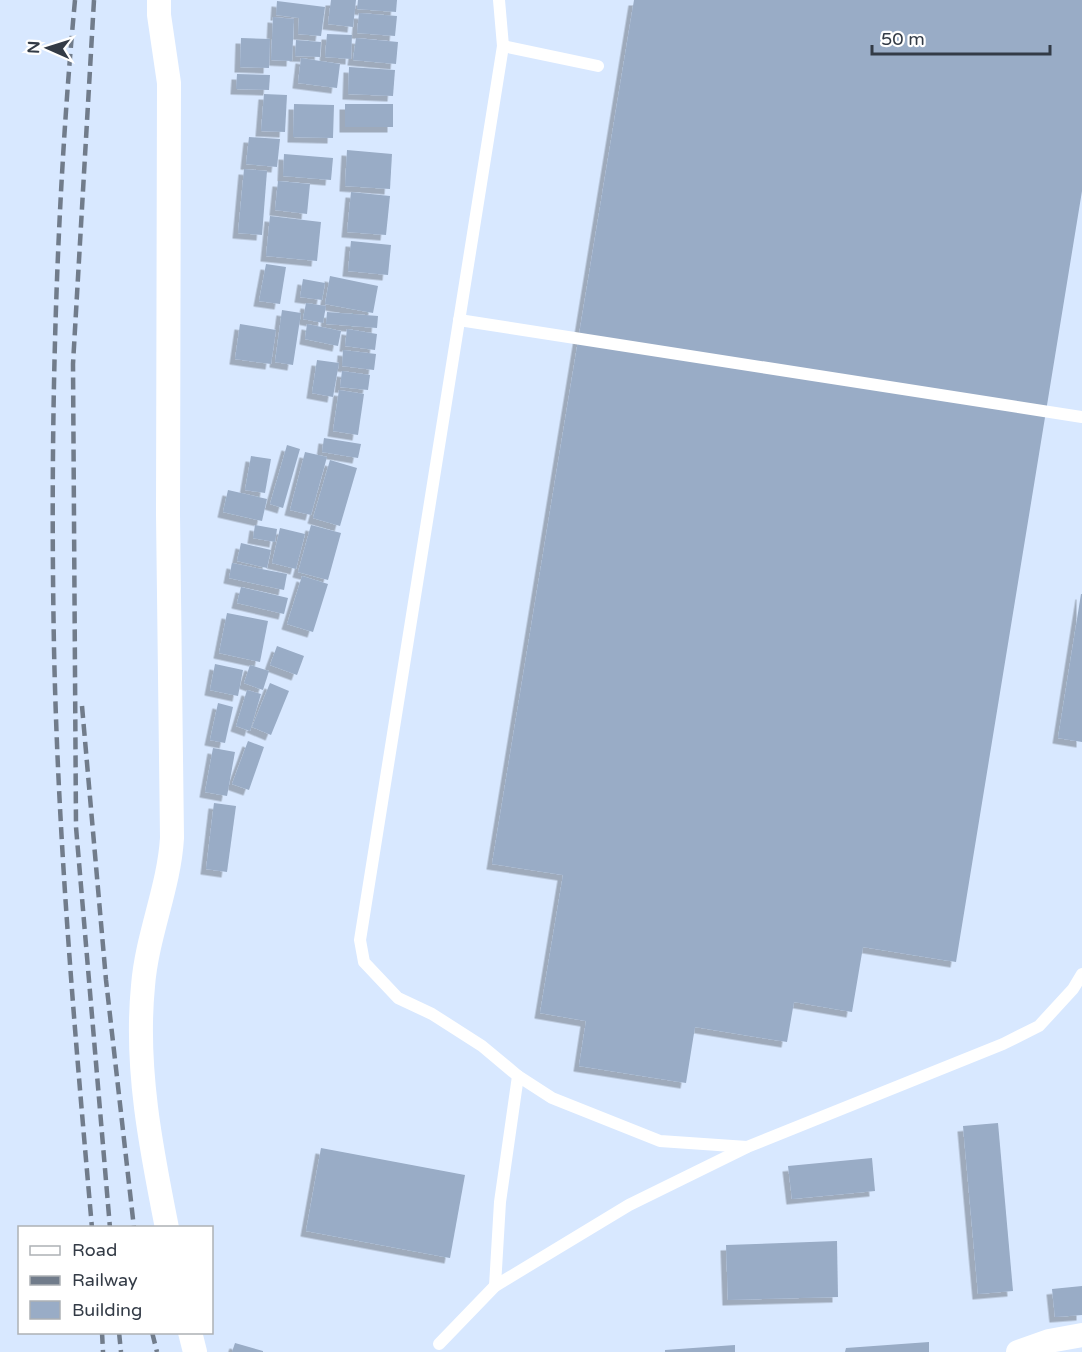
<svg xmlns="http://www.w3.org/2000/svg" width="1082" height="1352" font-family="'Varela Round',sans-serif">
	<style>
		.building { fill: #99acc6; filter: url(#shadow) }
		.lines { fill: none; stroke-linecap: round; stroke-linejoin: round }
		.service { stroke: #fff; stroke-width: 12 }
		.minor { stroke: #fff; stroke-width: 24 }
		.rail { stroke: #717c8b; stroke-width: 4.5; stroke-dasharray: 12 6; stroke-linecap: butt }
	</style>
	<defs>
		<filter id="shadow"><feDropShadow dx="-5.5" dy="5.5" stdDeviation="0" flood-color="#0004"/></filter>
	</defs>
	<rect width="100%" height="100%" fill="#d8e8ff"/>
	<g class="building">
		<polygon points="331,0 356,0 353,27 328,24"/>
		<polygon points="358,0 397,0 396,12 357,9"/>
		<polygon points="634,0 1082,0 1082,191 956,962 863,947 852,1012 794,1002 787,1042 695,1027 686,1083 579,1066 586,1021 540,1013 563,875 492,864"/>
		<polygon points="277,1 325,7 321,36 298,34 299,18 276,15"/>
		<polygon points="359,13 397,16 395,36 357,33"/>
		<polygon points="273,17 294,19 292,61 271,60"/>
		<polygon points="327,34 352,35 351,59 325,57"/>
		<polygon points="241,38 270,39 269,68 240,67"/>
		<polygon points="356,38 398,42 396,64 353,60"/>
		<polygon points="296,40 321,42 320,57 295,56"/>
		<polygon points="301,58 340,64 337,88 298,83"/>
		<polygon points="349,67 395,70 393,96 348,94"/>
		<polygon points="237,74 270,75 269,90 236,89"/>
		<polygon points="264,94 287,95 285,132 261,131"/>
		<polygon points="294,104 334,105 333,138 293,137"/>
		<rect x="345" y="104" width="48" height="23"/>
		<polygon points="249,137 280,139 277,167 246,164"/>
		<polygon points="347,150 392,154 390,189 345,186"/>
		<polygon points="284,154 333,158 331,180 283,176"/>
		<polygon points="244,169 267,171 262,235 238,233"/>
		<polygon points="278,181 310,184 307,214 275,210"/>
		<polygon points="351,192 390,196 386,235 347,232"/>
		<polygon points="270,216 321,222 317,261 266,256"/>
		<polygon points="351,241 391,245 388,275 348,271"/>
		<polygon points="266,264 286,267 280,304 259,301"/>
		<polygon points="330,276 378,286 373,313 325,304"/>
		<polygon points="303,279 325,283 322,300 300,297"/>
		<polygon points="306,303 326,306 323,323 303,319"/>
		<polygon points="282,310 301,313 293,365 275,362"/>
		<polygon points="327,312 378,316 377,328 326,324"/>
		<polygon points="240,324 276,330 271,364 235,359"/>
		<polygon points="307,324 341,331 338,346 305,339"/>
		<polygon points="347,329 377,334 375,350 345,346"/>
		<polygon points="343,350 376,354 374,370 342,366"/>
		<polygon points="317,360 339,363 333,397 312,393"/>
		<polygon points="342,371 370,375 368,390 340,387"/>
		<polygon points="339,390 364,394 358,435 333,431"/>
		<polygon points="324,438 361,444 358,458 322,452"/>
		<polygon points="287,445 300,449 283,508 270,504"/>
		<polygon points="305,452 327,457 311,515 290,510"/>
		<polygon points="251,456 271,459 265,493 245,490"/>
		<polygon points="330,460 357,468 340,526 313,518"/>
		<polygon points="228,490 267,499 262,521 223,512"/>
		<polygon points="255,525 277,529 275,542 253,538"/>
		<polygon points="311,525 341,533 328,580 298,572"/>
		<polygon points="280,528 305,534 296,569 272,563"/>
		<polygon points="241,543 271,550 267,568 237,561"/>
		<polygon points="232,563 287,574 284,590 229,578"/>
		<polygon points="302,576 328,584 313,632 287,624"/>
		<polygon points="241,587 288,598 284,614 237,603"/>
		<polygon points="1081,594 1082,594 1082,742 1058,738"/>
		<polygon points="227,613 268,621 260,662 219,653"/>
		<polygon points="277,646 304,656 297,675 270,665"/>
		<polygon points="215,664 243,670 238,696 210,690"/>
		<polygon points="250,665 269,671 263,690 244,683"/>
		<polygon points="270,683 289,691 271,735 252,727"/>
		<polygon points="247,690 261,694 250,731 236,726"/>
		<polygon points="218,703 233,707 225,743 210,740"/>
		<polygon points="248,741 264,747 249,790 232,784"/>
		<polygon points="213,748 235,752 227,796 205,792"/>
		<polygon points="214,803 236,806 227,872 206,869"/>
		<polygon points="998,1123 1013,1291 978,1294 963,1126"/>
		<polygon points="321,1148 465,1175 450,1258 306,1231"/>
		<polygon points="872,1158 875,1191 792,1199 788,1166"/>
		<polygon points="837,1241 838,1297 728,1300 726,1245"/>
		<polygon points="1082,1286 1082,1315 1055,1317 1052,1289"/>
		<polygon points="929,1342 929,1352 845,1352 846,1348"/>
		<polygon points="235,1343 263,1351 263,1352 232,1352"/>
		<polygon points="735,1345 735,1352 665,1352 665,1350"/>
	</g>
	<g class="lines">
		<g class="service">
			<polyline points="499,0 503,46 360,940 364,962 398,998 432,1014 482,1046 518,1076 552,1098 660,1141 747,1147"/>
			<polyline points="503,46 598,66"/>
			<polyline points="459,320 1082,417"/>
			<polyline points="495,1286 500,1202 518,1076"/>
			<polyline points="439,1344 495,1286 629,1205 747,1147 1003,1044 1039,1026 1073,989 1082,974"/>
		</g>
		<g class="minor">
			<path d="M159,0v15l10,68 -1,431 4,324c-3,50 -25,97 -29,148 -8,81 8,162 24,242"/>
			<polyline points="190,1332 195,1352"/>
			<polyline points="1018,1352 1049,1341 1082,1335"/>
		</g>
		<g class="rail">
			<path d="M75,0c-20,216 -25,431 -21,648 4,193 21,387 38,580"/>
			<polyline points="94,0 73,364 76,827 110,1228"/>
			<polyline points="82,706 106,980 134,1228"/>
			<polyline points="102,1332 103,1352"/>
			<polyline points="119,1332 121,1352"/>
			<polyline points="152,1332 157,1352"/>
		</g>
	</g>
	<rect x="18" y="1226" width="195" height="108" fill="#ffffff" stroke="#adb1b5" stroke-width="1.5"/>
	<rect x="30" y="1246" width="30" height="9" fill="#ffffff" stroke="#adb1b5" stroke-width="1.5"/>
	<text x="72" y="1256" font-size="18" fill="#333b46">Road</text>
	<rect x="30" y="1276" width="30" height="9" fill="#717c8b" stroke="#adb1b5" stroke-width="1.5"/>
	<text x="72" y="1286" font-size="18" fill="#333b46">Railway</text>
	<rect x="30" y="1301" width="30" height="18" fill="#99acc6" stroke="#adb1b5" stroke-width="1.5"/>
	<text x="72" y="1316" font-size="18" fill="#333b46">Building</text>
	<g transform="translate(48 48) rotate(273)" stroke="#ffffff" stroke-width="4.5" paint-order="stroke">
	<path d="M0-4.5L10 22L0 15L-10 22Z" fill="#333b46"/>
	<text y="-9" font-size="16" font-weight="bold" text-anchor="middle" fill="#333b46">N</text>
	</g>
	<path d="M872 45v9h178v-9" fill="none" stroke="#333b46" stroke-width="3"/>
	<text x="881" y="45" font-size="18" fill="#333b46" stroke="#ffffff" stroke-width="4.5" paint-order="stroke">50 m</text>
</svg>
